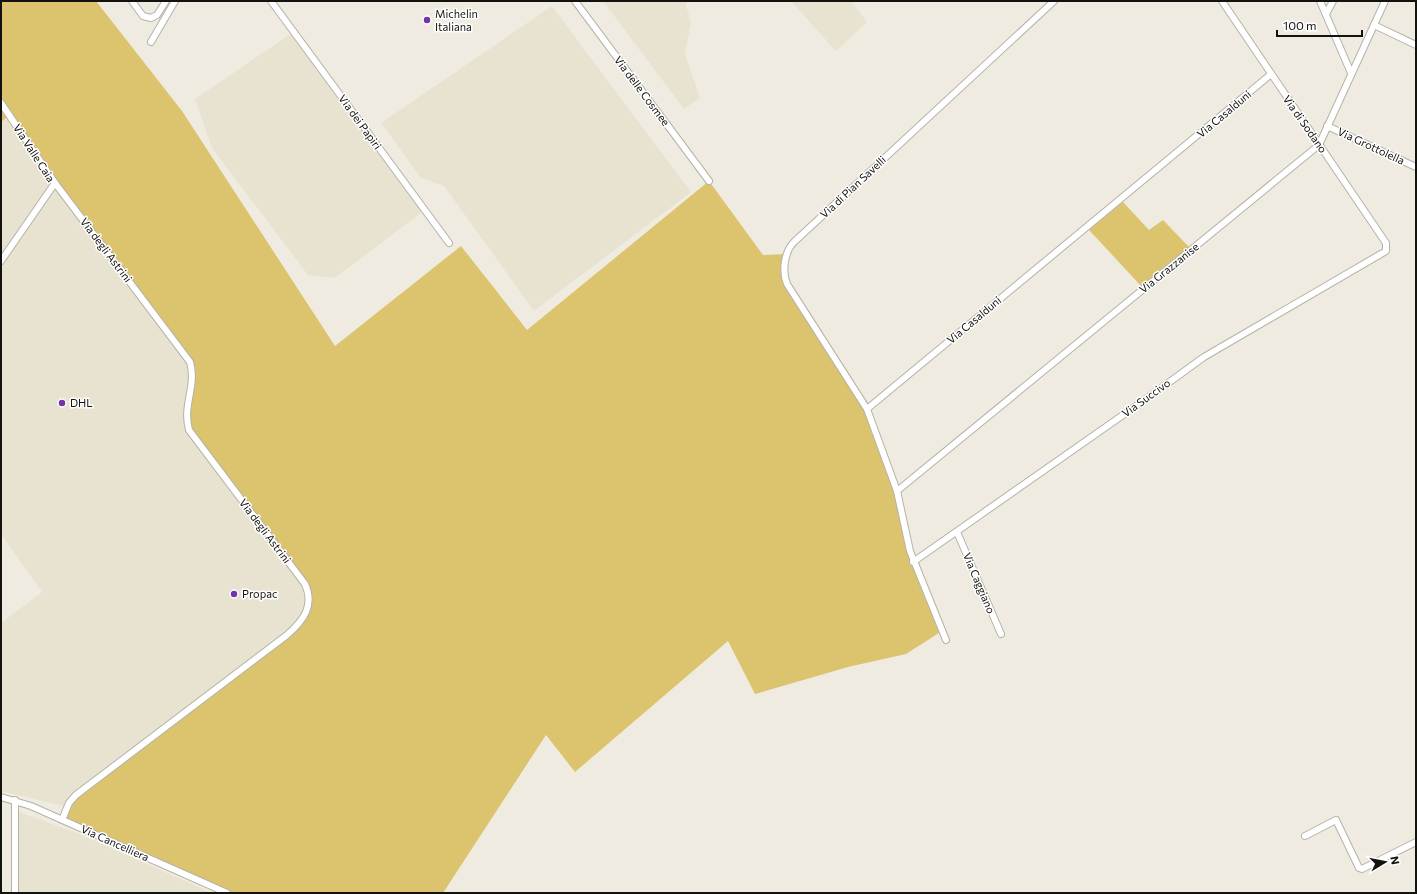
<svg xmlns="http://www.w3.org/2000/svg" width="1417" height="894" font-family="Commissioner,sans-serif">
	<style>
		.built { fill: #e8e3d1 }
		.green { fill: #dcc46f }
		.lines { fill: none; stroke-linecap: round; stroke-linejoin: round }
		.minor-casing { stroke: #b5b2a8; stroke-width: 8 }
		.minor { stroke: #fff; stroke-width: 6 }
		.poi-dot { fill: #7134aa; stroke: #fff; stroke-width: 1.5 }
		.labels { text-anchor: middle; stroke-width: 3; stroke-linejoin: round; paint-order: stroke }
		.poi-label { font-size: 11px; fill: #13120e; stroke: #fff; text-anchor: start }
		.street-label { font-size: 11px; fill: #13120e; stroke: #fff }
	</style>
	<rect width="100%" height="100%" fill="#efebe1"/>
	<g class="built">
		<polygon points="603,1 685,1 691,23 685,54 700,98 684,109"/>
		<polygon points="791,1 851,1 867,22 836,51"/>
		<polygon points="552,6 691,192 534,311 444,186 421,178 381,123"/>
		<polygon points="292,33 422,212 335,278 308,275 212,148 195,99"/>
		<polygon points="11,115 190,362 305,584 308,609 296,627 67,807 1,791 1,623 42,592 1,534 1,122"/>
		<polygon points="17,811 82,835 212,893 18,893"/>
	</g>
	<g class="green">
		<polygon points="1,1 96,1 182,111 335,346 461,246 527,330 709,181 763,255 786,254 785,278 867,409 897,491 906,540 942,631 906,654 848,667 755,694 728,641 575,772 546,735 443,893 227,893 62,820 69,803 296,627 308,609 305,584 189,430 190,362 70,201 10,115 1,122"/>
		<polygon points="1123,202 1149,230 1163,220 1189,247 1142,287 1089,230"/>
	</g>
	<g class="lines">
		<g class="minor-casing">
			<g id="minor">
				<polyline points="132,1 143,16 151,18 157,15 166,1"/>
				<polyline points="271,1 449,243"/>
				<polyline points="575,1 709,181"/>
				<polyline points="1320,1 1351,73"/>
				<polyline points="1326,14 1333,1"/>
				<polyline points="1374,25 1416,45"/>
				<polyline points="151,42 175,1"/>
				<path d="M1,103l54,80 135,179c7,24 -8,43 -1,68l116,154c10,22 -2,37 -18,51l-211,160 -7,8 -7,17"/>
				<polyline points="1327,126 1416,167"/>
				<polyline points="1,261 55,183"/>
				<path d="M867,409l-80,-125c-5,-12 -3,-32 7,-42l260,-241"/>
				<polyline points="897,491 1319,145 1385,1"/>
				<polyline points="957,532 1001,634"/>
				<polyline points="913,562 1153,394 1204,357 1386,251 1386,243 1222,1"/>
				<polyline points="946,640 910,551 897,491 867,409 1270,75"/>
				<polyline points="1,797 31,806 227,893"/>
				<polyline points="15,800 15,893"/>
				<polyline points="1305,836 1336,820 1359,868 1362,869 1416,842"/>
			</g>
		</g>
		<use href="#minor" class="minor"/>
	</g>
	<g class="poi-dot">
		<circle cx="427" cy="20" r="4"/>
		<circle cx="62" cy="403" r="4"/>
		<circle cx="234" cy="594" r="4"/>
	</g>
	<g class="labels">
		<g class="poi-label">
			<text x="435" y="18">Michelin<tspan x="435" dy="13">Italiana</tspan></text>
			<text x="70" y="407">DHL</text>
			<text x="242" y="598">Propac</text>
		</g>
		<g class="street-label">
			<text transform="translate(642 91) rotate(53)" y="4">Via delle Cosmee</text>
			<text transform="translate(1224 114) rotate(-40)" y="4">Via Casalduni</text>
			<text transform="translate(360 122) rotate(54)" y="4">Via dei Papiri</text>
			<text transform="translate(1305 124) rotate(55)" y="4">Via di Sodano</text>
			<text transform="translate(1371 146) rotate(25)" y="4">Via Grottolella</text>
			<text transform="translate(34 153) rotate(57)" y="4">Via Valle Caia</text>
			<text transform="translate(853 187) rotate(-43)" y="4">Via di Pian Savelli</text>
			<text transform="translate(106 250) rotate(53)" y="4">Via degli Astrini</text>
			<text transform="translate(1169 268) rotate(-39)" y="4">Via Grazzanise</text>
			<text transform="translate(974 320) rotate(-40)" y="4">Via Casalduni</text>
			<text transform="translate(1146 398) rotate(-36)" y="4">Via Succivo</text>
			<text transform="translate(265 531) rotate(53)" y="4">Via degli Astrini</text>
			<text transform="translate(979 583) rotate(67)" y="4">Via Caggiano</text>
			<text transform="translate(115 843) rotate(24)" y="4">Via Cancelliera</text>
		</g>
	</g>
	<rect width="1417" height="894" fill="none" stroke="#13120e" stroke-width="4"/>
	<g transform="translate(1385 862) rotate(80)" stroke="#ffffff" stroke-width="3" paint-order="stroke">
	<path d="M0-3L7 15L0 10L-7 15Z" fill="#13120e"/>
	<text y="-6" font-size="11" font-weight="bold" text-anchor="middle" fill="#13120e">N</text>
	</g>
	<path d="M1277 30v6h85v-6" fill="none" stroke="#13120e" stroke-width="2"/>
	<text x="1283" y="30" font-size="12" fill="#13120e" stroke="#ffffff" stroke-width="3" paint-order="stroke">100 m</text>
</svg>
